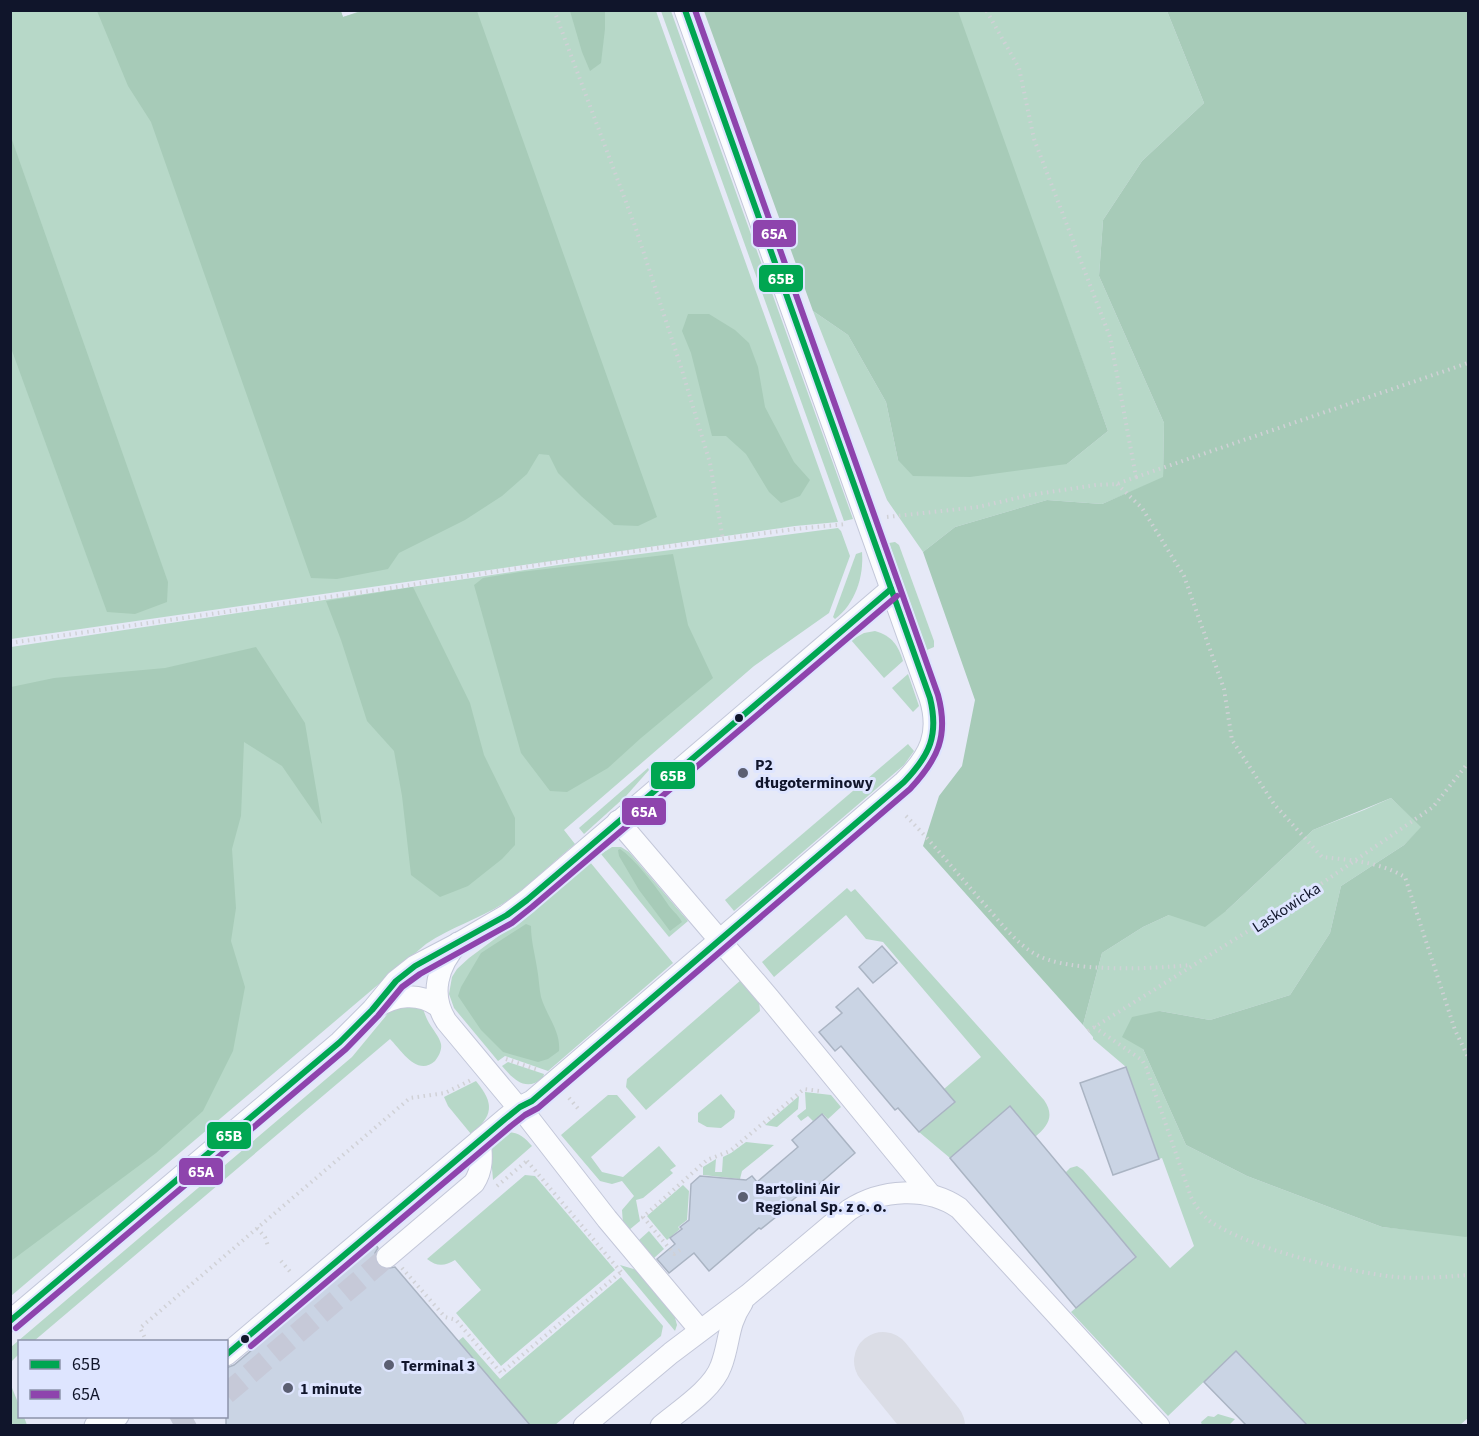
<svg xmlns="http://www.w3.org/2000/svg" width="1479" height="1436" font-family="'Source Sans 3',sans-serif">
	<style>
		.green { fill: #b7d8c8 }
		.forest { fill: #a7cbb8 }
		.lines { fill: none; stroke-linecap: round; stroke-linejoin: round }
		.taxiway { stroke: #dbdde6; stroke-width: 58 }
		.building { fill: #cad4e4; stroke: #aab4c3; stroke-width: 1.5 }
		.minor-tunnel { stroke: #c6c9d8; stroke-width: 21; stroke-dasharray: 21 10; stroke-linecap: butt }
		.minor-casing { stroke: #c3c7d9; stroke-width: 23 }
		.path { stroke: #d0d1d6; stroke-width: 4; stroke-dasharray: 1.5 4.5; stroke-linecap: butt }
		.minor { stroke: #fbfcfe; stroke-width: 21 }
		.bus-1-casing { stroke: #dee5ff; stroke-width: 10 }
		.bus-2-casing { stroke: #dee5ff; stroke-width: 10 }
		.bus-1 { stroke: #00a651; stroke-width: 6 }
		.bus-2 { stroke: #8e44ad; stroke-width: 6 }
		.bus-dot { fill: #10152b; stroke: #dee5ff; stroke-width: 2 }
		.poi-dot { fill: #5b5f72; stroke: #dee5ff; stroke-width: 2 }
		.labels { text-anchor: middle; stroke-width: 6; stroke-linejoin: round; paint-order: stroke }
		.poi-label { font-size: 16px; font-weight: bold; fill: #10152b; stroke: #dee5ff; text-anchor: start }
		.street-label { font-size: 16px; fill: #10152b; stroke: #dee5ff }
		.line-badge { stroke: #dee5ff; stroke-width: 2 }
		.badge-label { font-size: 16px; text-anchor: middle; font-weight: bold; fill: #fff }
	</style>
	<rect width="100%" height="100%" fill="#e6e9f7"/>
	<g class="green">
		<polygon points="340,10 343,17 363,10 656,11 838,522 795,526 11,639 11,11"/>
		<polygon points="661,11 671,11 853,519 844,521"/>
		<polygon points="956,11 1167,11 1204,103 1142,161 1103,220 1099,276 1164,423 1163,478 1102,504 1047,500 955,527 923,552 887,500 813,311 848,335 886,402 898,460 1067,464 1108,431"/>
		<path d="M838,528l3,3 9,25 -21,57 -75,53 -190,164 11,14c-23,19 -46,42 -71,59 -25,16 -53,24 -78,41l-415,352v-649l561,-84z"/>
		<polygon points="895,542 899,545 934,641 934,647 927,650 889,543"/>
		<path d="M862,552c2,25 -7,52 -27,67l-2,-2 23,-63z"/>
		<path d="M875,631c17,5 23,14 28,30l-19,17 -33,-38 13,-7z"/>
		<polygon points="908,674 919,706 913,712 892,688"/>
		<polygon points="908,744 914,751 904,765 734,911 725,900"/>
		<polygon points="648,768 649,770 626,796 584,834 579,828"/>
		<polygon points="1391,798 1422,827 1404,845 1341,886 1330,933 1290,995 1210,1020 1160,1011 1143,1049 1186,1145 1247,1176 1382,1227 1468,1236 1468,1418 1460,1425 1307,1425 1236,1351 1168,1416 1071,1312 1136,1256 1065,1173 1070,1168 1077,1166 1083,1170 1170,1268 1194,1246 1162,1158 1159,1159 1126,1067 1093,1039 1093,1037 1083,1025 1102,953 1143,927 1169,915 1226,911 1313,830 1364,810"/>
		<polygon points="612,847 621,847 629,852 688,921 669,937 601,854"/>
		<polygon points="590,862 673,963 548,1071 505,1056 498,1061 454,1008 449,994 452,977 457,969 469,958 532,911"/>
		<path d="M847,888l4,4 4,-3 189,211c11,16 4,26 -9,37l-25,-30 -60,51 -31,-26 36,-30 -11,-13 37,-32 -98,-115 -17,-3 -20,-24 -72,62 -12,-15z"/>
		<polygon points="741,980 759,1001 760,1011 646,1110 626,1087 627,1079"/>
		<path d="M422,1006c2,6 4,12 7,17 4,7 10,13 12,21 1,6 -2,12 -6,17 -18,16 -34,-11 -45,-22l-356,302 -14,1 -1,12 -8,8v-15l341,-290 38,-46 7,-4z"/>
		<path d="M508,1062l36,12 -1,4c-17,14 -29,2 -41,-12z"/>
		<path d="M476,1081c19,23 17,35 -5,53l-23,-28 -4,-9z"/>
		<polygon points="805,1092 831,1095 841,1107 828,1119 823,1114 813,1121 808,1116 801,1121 797,1116 806,1109"/>
		<polygon points="721,1094 735,1111 734,1118 721,1128 707,1127 698,1122 698,1113"/>
		<polygon points="608,1095 617,1095 636,1117 591,1157 602,1172 623,1177 659,1146 676,1166 670,1170 673,1173 643,1198 636,1200 640,1221 629,1230 623,1224 622,1210 634,1196 622,1181 612,1184 600,1181 561,1135"/>
		<polygon points="799,1096 798,1109 777,1127 765,1125"/>
		<path d="M507,1132c12,0 18,6 25,14l-39,34c-1,-18 -7,-41 14,-48z"/>
		<polygon points="746,1142 774,1145 742,1171 740,1179 703,1175 703,1167 716,1159 715,1172 722,1172 723,1157 731,1153"/>
		<path d="M525,1175l10,1 80,94 -114,96 -45,-53 25,-23 -26,-30c-10,6 -18,7 -28,-1z"/>
		<polygon points="683,1185 689,1191 687,1220 678,1227 680,1229 667,1240 647,1216"/>
		<polygon points="649,1231 664,1249 653,1259 638,1241"/>
		<polygon points="620,1265 637,1270 674,1314 677,1325 675,1331"/>
		<polygon points="621,1277 663,1326 661,1336 555,1425 530,1425 458,1341 463,1337 500,1379"/>
		<polygon points="10,1383 19,1405 20,1416 24,1417 27,1425 11,1425"/>
		<polygon points="1218,1414 1235,1419 1229,1425 1202,1425 1201,1422 1208,1416 1214,1417"/>
	</g>
	<g class="forest">
		<polygon points="341,11 343,17 363,11 477,11 657,517 638,526 614,525 581,496 558,473 549,455 539,454 527,474 502,496 465,520 399,553 388,569 337,579 311,578 151,122 128,86 97,11"/>
		<polygon points="570,11 605,11 605,29 601,63 590,71 582,52"/>
		<polygon points="704,11 958,11 1108,431 1067,464 970,477 913,476 898,460 886,402 848,335 813,311"/>
		<polygon points="1167,11 1468,11 1468,1236 1466,1237 1382,1227 1247,1176 1186,1145 1143,1049 1122,1037 1132,1017 1160,1011 1210,1020 1290,995 1330,933 1341,886 1404,845 1421,827 1391,798 1313,830 1226,911 1205,927 1169,915 1143,927 1102,953 1083,1025 923,846 939,796 962,766 975,700 923,552 955,527 1047,500 1102,504 1163,477 1164,423 1099,276 1103,220 1142,161 1204,103"/>
		<polygon points="11,137 168,582 167,602 135,614 107,612 11,348"/>
		<polygon points="688,314 709,314 735,330 749,343 758,367 765,407 794,462 810,480 800,496 781,503 769,492 746,454 726,436 712,436 691,353 682,331"/>
		<polygon points="673,554 688,625 713,678 641,738 608,768 567,792 550,791 521,753 474,585 483,578 520,572"/>
		<polygon points="413,587 470,703 484,755 515,818 515,845 502,859 468,886 440,897 411,875 402,796 394,751 367,721 341,640 326,601"/>
		<polygon points="256,647 305,723 322,824 282,766 244,742 241,816 232,849 236,908 231,941 245,987 233,1051 203,1111 156,1153 11,1261 11,687 54,678 165,668"/>
		<path d="M620,849c14,9 38,40 47,54 4,7 11,11 15,19l-12,9 -31,-41 -20,-34 -1,-6z"/>
		<path d="M526,924l5,2c0,15 4,28 6,42 2,10 2,20 4,29 5,18 20,34 18,54l-11,8 -10,3 -35,-10 -22,-22 -23,-34 3,-9 20,-34z"/>
	</g>
	<g class="lines">
		<polyline class="taxiway" points="883,1361 936,1426"/>
	</g>
	<g class="building">
		<polygon points="882,946 897,963 873,983 859,967"/>
		<polygon points="858,988 955,1102 919,1132 898,1108 895,1110 841,1046 835,1051 819,1032 842,1013 836,1007"/>
		<polygon points="1126,1067 1159,1159 1113,1175 1080,1083"/>
		<polygon points="1010,1106 1136,1257 1076,1308 950,1158"/>
		<polygon points="822,1114 855,1153 818,1185 815,1181 781,1210 782,1212 761,1229 759,1228 709,1271 694,1253 669,1273 657,1259 675,1244 670,1238 682,1229 680,1227 689,1220 691,1184 700,1176 746,1180 752,1176 757,1182 798,1147 792,1140"/>
		<polygon points="376,1245 378,1248 375,1253 377,1265 383,1269 395,1267 530,1425 226,1425 226,1368 234,1365"/>
		<polygon points="1236,1351 1307,1425 1246,1425 1204,1382"/>
	</g>
	<g class="lines">
		<g class="minor-tunnel">
			<polyline points="226,1394 387,1257"/>
			<polyline points="174,1426 192,1416"/>
		</g>
		<g class="minor-casing">
			<g id="minor">
				<polyline points="618,821 769,998 930,1194"/>
				<path d="M458,943c-20,22 -29,51 -12,78l70,84 4,2 87,112 93,111"/>
				<path d="M375,1008c20,-13 43,-16 63,-2"/>
				<path d="M387,1257l87,-74c9,-14 8,-27 6,-43"/>
				<polyline points="10,1321 340,1042 372,1010 396,981 415,966 459,943 507,915 527,900 891,589"/>
				<path d="M226,1355l279,-236 15,-12 12,-6 372,-319c26,-26 37,-48 26,-84l-245,-688"/>
				<polyline points="95,1426 118,1416"/>
				<path d="M584,1426l87,-73 77,-58 101,-85c32,-21 78,-24 110,-2l200,218"/>
				<path d="M661,1426c19,-16 52,-37 60,-60 9,-23 6,-41 21,-63"/>
			</g>
		</g>
		<g class="path">
			<polyline points="554,10 635,226 681,367 710,463 723,540"/>
			<polyline points="1136,477 1468,363"/>
			<path d="M1117,484l25,24 42,68 40,113 8,51 42,64 48,53c28,3 58,5 83,20l50,153 13,27"/>
			<polyline points="887,517 978,507 1030,495 1096,485 1117,484 1136,477 1110,337 1034,139 1019,68 986,10"/>
			<polyline points="10,643 391,588 562,561 795,529 847,524"/>
			<path d="M906,816c28,28 53,60 80,90 14,16 30,37 49,48 32,19 117,15 155,11"/>
			<path d="M1094,1027l48,33 4,7 45,130c5,10 11,18 20,25 43,28 133,49 184,55 25,2 49,0 73,-2"/>
			<polyline points="1088,1031 1293,903 1433,807 1468,763"/>
			<polyline points="506,1059 538,1070"/>
			<polyline points="569,1098 580,1111"/>
			<polyline points="527,1161 621,1272"/>
			<polyline points="497,1186 528,1160"/>
			<polyline points="257,1228 265,1237 268,1246"/>
			<polyline points="680,1250 674,1254 643,1217 707,1160 730,1151 804,1089 820,1091"/>
			<polyline points="281,1261 292,1274"/>
			<polyline points="402,1268 445,1317 456,1320 501,1373 621,1272"/>
			<polyline points="147,1342 140,1328 410,1098 445,1093 471,1080"/>
		</g>
		<use href="#minor" class="minor"/>
		<g class="bus-1-casing">
			<g id="bus-1">
				<polyline points="10,1321 340,1042 372,1010 396,981 415,966 507,915 527,900 891,589"/>
				<path d="M226,1355l279,-236 15,-12 12,-6 372,-319c26,-27 35,-47 26,-84l-245,-688"/>
			</g>
		</g>
		<g class="bus-2-casing">
			<g id="bus-2">
				<polyline points="16,1328 346,1049 378,1016 402,987 420,974 512,923 532,907 897,596"/>
				<path d="M251,1346l260,-220 14,-11 13,-7 372,-319c28,-30 39,-53 28,-94l-243,-685"/>
			</g>
		</g>
		<use href="#bus-1" class="bus-1"/>
		<use href="#bus-2" class="bus-2"/>
	</g>
	<g class="bus-dot">
		<circle cx="739" cy="718" r="5"/>
		<circle cx="245" cy="1339" r="5"/>
	</g>
	<g class="poi-dot">
		<circle cx="743" cy="773" r="6"/>
		<circle cx="743" cy="1197" r="6"/>
		<circle cx="389" cy="1365" r="6"/>
		<circle cx="288" cy="1388" r="6"/>
	</g>
	<g class="labels">
		<g class="poi-label">
			<text x="755" y="770">P2<tspan x="755" dy="18">długoterminowy</tspan></text>
			<text x="755" y="1194">Bartolini Air<tspan x="755" dy="18">Regional Sp. z o. o.</tspan></text>
			<text x="401" y="1371">Terminal 3</text>
			<text x="300" y="1394">1 minute</text>
		</g>
		<g class="street-label">
			<text transform="translate(1286 907) rotate(-33)" y="6">Laskowicka</text>
		</g>
	</g>
	<g class="line-badge">
		<rect x="752" y="219" width="45" height="29" rx="6" fill="#8e44ad"/>
		<rect x="758" y="264" width="46" height="29" rx="6" fill="#00a651"/>
		<rect x="650" y="761" width="46" height="29" rx="6" fill="#00a651"/>
		<rect x="621" y="797" width="46" height="29" rx="6" fill="#8e44ad"/>
		<rect x="206" y="1121" width="46" height="29" rx="6" fill="#00a651"/>
		<rect x="178" y="1157" width="46" height="29" rx="6" fill="#8e44ad"/>
	</g>
	<g class="badge-label">
		<text x="774" y="239">65A</text>
		<text x="781" y="284">65B</text>
		<text x="673" y="781">65B</text>
		<text x="644" y="817">65A</text>
		<text x="229" y="1141">65B</text>
		<text x="201" y="1177">65A</text>
	</g>
	<rect width="1479" height="1436" fill="none" stroke="#10152b" stroke-width="24"/>
	<rect x="18" y="1340" width="210" height="78" fill="#dee5ff" stroke="#8c92aa" stroke-width="1.5"/>
	<rect x="30" y="1360" width="30" height="9" fill="#00a651" stroke="#8c92aa" stroke-width="1.5"/>
	<text x="72" y="1370" font-size="18" fill="#10152b">65B</text>
	<rect x="30" y="1390" width="30" height="9" fill="#8e44ad" stroke="#8c92aa" stroke-width="1.5"/>
	<text x="72" y="1400" font-size="18" fill="#10152b">65A</text>
</svg>
